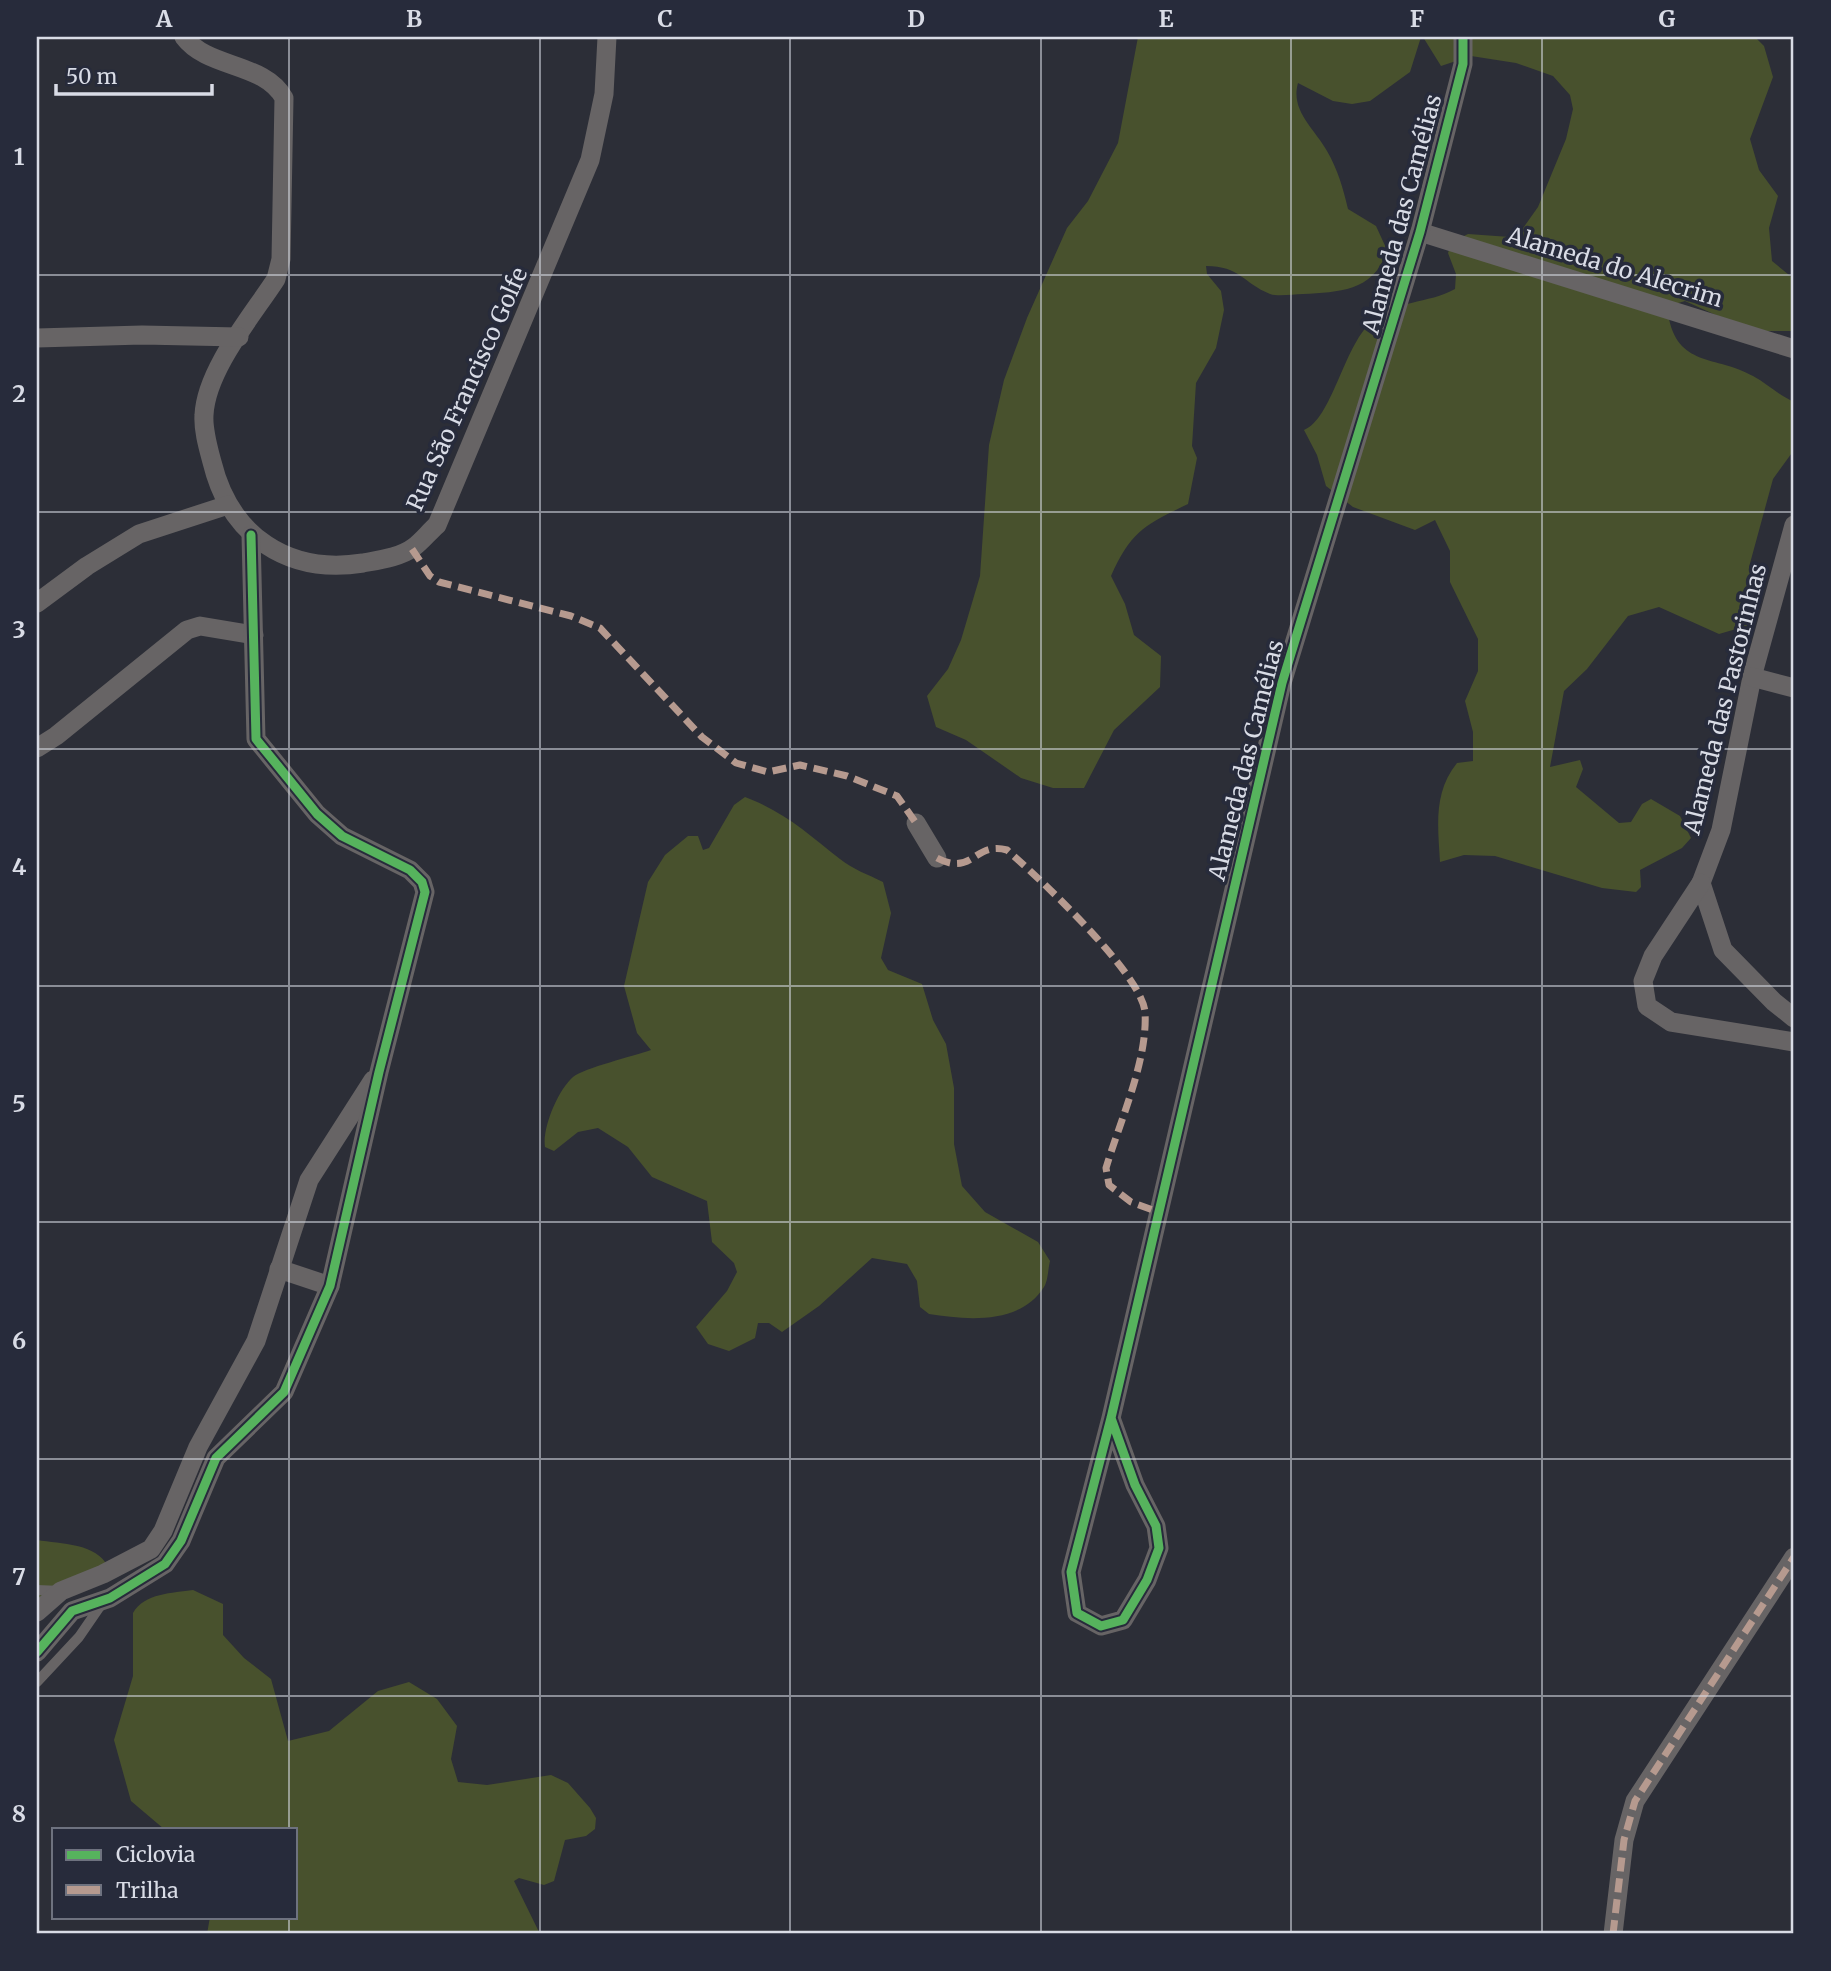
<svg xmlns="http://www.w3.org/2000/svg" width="1831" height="1971" font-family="Merriweather,serif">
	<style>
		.green { fill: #48512d }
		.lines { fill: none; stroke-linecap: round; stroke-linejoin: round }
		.service { stroke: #676465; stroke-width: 10 }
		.minor { stroke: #676465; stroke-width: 19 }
		.quiet { stroke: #b69a8f; stroke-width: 7; stroke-dasharray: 14 7; stroke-linecap: butt }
		.cycleway-casing { stroke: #272b3b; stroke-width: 13 }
		.cycleway { stroke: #56b35d; stroke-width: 9 }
		.grid { fill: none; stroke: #d9dce6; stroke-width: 2; stroke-opacity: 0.55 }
		.labels { text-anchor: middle; stroke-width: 7; stroke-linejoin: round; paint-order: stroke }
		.street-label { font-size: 23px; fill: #d9dce6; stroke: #272b3b }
		.neatline { fill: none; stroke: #d9dce6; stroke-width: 2.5 }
		.grid-label { font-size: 23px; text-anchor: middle; font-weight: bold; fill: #d9dce6 }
	</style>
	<rect width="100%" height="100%" fill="#2c2e37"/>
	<g class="green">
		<path d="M1138,37h283l-11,35 -40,29 -18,3 -19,-3 -35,-18c-8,28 17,46 29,68 11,19 16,37 21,58l28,17 11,24c-12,41 -47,42 -84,44 -10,0 -24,3 -33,0 -27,-11 -30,-28 -64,-28l1,8 14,17 3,19 -8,38 -20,35 -4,63 5,12 -9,46c-43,21 -57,27 -77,72l14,28 9,31 27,21 -1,31 -46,43 -30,58h-31l-32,-10 -55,-38 -30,-13 -9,-31 21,-27 13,-29 19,-64 9,-131 15,-65 23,-62 40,-90 21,-27 30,-58z"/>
		<path d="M1423,37h332l9,9 9,31 -23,62 9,31 19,26 -9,32 3,33 22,18v52h-43l-66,-30 -10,3 -7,10c9,54 48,41 85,62 15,8 25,19 41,26v48l-21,29 -24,88 10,44 -8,-5 -1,19 -31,9 -60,-27 -31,9 -41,53 -23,22 -14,76 30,-7 3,9 -7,18 43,36 12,-1 11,-18 9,-5 29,17 11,22 -9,10 -42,22 1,17 -5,5 -34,-4 -107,-32 -31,-1 -24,7c-2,-36 -7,-69 17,-99l16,-2v-29l-8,-31 13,-30v-32l-28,-57v-31l-15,-31 -20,10 -62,-23 -27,-21 -9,-31 -13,-25c28,-11 39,-82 67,-108 22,-22 58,-18 84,-33l1,-15 -8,-21 4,-11 16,-8 42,3 11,-6 17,-24 28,-68 7,-30 -3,-14 -17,-19 -37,-13 -45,-7 -30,10z"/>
		<path d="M745,797c40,15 63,37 95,62 12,10 29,16 43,23l8,31 -10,45 7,12 34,14 11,36 13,24 8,44v56l8,42 23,26 53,30 12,19c-2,8 -2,20 -6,26 -24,38 -77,33 -115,27l-9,-7 -3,-26 -10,-17 -35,-6 -53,48 -37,26 -13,-9h-11l-3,15 -26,13 -21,-7 -12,-17 31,-36 10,-19 -3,-9 -22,-21 -5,-41 -55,-24 -24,-30 -30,-19 -20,4 -24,19 -9,-4c-3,-19 13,-57 28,-70 11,-9 61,-21 78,-27l-14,-17 -13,-47 24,-104 17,-27 23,-19h10l5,14 6,-2 25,-43z"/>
		<path d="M37,1540c24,4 60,3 71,27l-12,12 -59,20z"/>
		<path d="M193,1590l30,14v31l21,23 27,21 17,62 41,-10 49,-40 31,-9 28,17 20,27 -6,33 7,23 29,3 64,-10 17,8 22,25 6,10 -1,11 -9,7 -21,4 -11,41 -10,4 -25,-7 -5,3 26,53h-333l3,-17h86v-88h-132l-33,-28 -17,-61 19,-64v-63c11,-20 40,-20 60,-23z"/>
	</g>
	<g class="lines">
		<g class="service">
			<polyline points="37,1590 61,1591"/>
			<polyline points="37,1682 79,1637 101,1605"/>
		</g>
		<g class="minor">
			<path d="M184,37c24,32 80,25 100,61l-3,161 -5,20c-24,37 -70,91 -72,136 -1,15 4,32 8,47 18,74 76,113 151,101 16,-3 38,-6 51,-16 8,-6 15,-15 23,-22l153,-365 14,-66 3,-57"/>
			<polyline points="1420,232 1794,349"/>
			<polyline points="37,338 142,335 239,337"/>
			<polyline points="1794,525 1752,677 1721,830 1701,883 1723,950 1774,1002 1794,1018"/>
			<polyline points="37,603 87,566 139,534 228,505"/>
			<polyline points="1752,677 1794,688"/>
			<polyline points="37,748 56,736 187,630 200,626 254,635"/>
			<polyline points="916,823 937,858"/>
			<polyline points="1701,883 1653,956 1643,981 1647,1006 1671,1022 1794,1042"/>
			<polyline points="279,1269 330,1286"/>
			<polyline points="1111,1418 1135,1485 1156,1526 1159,1548 1147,1580 1123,1620 1101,1626 1077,1613 1071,1572 1111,1418 1282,683 1420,232 1463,64 1463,37"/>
			<polyline points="37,1612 61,1591 103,1574 151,1549 163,1531 198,1447 256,1341 309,1180 373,1080"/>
			<polyline points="37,1652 72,1611 110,1598 165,1564 181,1541 216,1458 284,1392 330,1286 379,1072 425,892 422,882 410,870 342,836 317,814 256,739 251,535"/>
			<polyline points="1613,1934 1624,1840 1635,1801 1794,1557"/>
		</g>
		<g class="quiet">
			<polyline points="412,549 430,576 439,582 571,616 600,628 702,737 736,763 768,772 800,765 847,776 897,796 916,823"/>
			<path d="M937,858c36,19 37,-17 70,-8 31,27 135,124 138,162 3,48 -25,109 -39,156l3,17 22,17 27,10"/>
			<polyline points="1613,1934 1624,1840 1635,1801 1794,1557"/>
		</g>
		<g class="cycleway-casing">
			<g id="cycleway">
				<polyline points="1111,1418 1135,1485 1156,1526 1159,1548 1147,1580 1123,1620 1101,1626 1077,1613 1071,1572 1111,1418 1282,683 1420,232 1463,64 1463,37"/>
				<polyline points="37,1652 72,1611 110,1598 165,1564 181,1541 216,1458 284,1392 330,1286 379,1072 425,892 422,882 410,870 342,836 317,814 256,739 251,535"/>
			</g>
		</g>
		<use href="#cycleway" class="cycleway"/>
	</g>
	<path class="grid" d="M289,37v1792M540,37v1897M790,37v1897M1041,37v1897M1291,37v1897M1542,37v1897M37,275h1757M37,512h1757M37,749h1757M37,986h1757M37,1222h1757M37,1459h1757M37,1696h1757M289,1917v17"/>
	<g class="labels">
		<g class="street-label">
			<text transform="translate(1402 214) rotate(-75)" y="8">Alameda das Camélias</text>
			<text transform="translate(1615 267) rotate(17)" y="8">Alameda do Alecrim</text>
			<text transform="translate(467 389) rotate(-66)" y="8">Rua São Francisco Golfe</text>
			<text transform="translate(1725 699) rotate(-76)" y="8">Alameda das Pastorinhas</text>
			<text transform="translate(1246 760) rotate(-76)" y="8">Alameda das Camélias</text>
		</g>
	</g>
	<rect width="1831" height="1971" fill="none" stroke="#272b3b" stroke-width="77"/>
	<rect x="52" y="1828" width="245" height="91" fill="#272b3b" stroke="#6e727f" stroke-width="2"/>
	<rect x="66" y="1850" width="35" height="10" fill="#56b35d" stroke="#6e727f" stroke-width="2"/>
	<text x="116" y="1862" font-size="21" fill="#d9dce6">Ciclovia</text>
	<rect x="66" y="1885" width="35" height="10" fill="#b69a8f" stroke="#6e727f" stroke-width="2"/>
	<text x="116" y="1898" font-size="21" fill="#d9dce6">Trilha</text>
	<path d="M56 84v10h156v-10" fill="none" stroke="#d9dce6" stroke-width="3.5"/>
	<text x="66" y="84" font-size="21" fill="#d9dce6" stroke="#272b3b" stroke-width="5" paint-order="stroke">50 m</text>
	<rect x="38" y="38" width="1754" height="1894" class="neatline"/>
	<g class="grid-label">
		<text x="164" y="27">A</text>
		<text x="414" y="27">B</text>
		<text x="665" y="27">C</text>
		<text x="916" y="27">D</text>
		<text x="1166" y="27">E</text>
		<text x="1417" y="27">F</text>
		<text x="1667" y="27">G</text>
		<text x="19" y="165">1</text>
		<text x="19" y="402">2</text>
		<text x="19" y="638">3</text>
		<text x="19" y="875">4</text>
		<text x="19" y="1112">5</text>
		<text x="19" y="1349">6</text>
		<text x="19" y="1585">7</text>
		<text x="19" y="1822">8</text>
	</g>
</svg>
